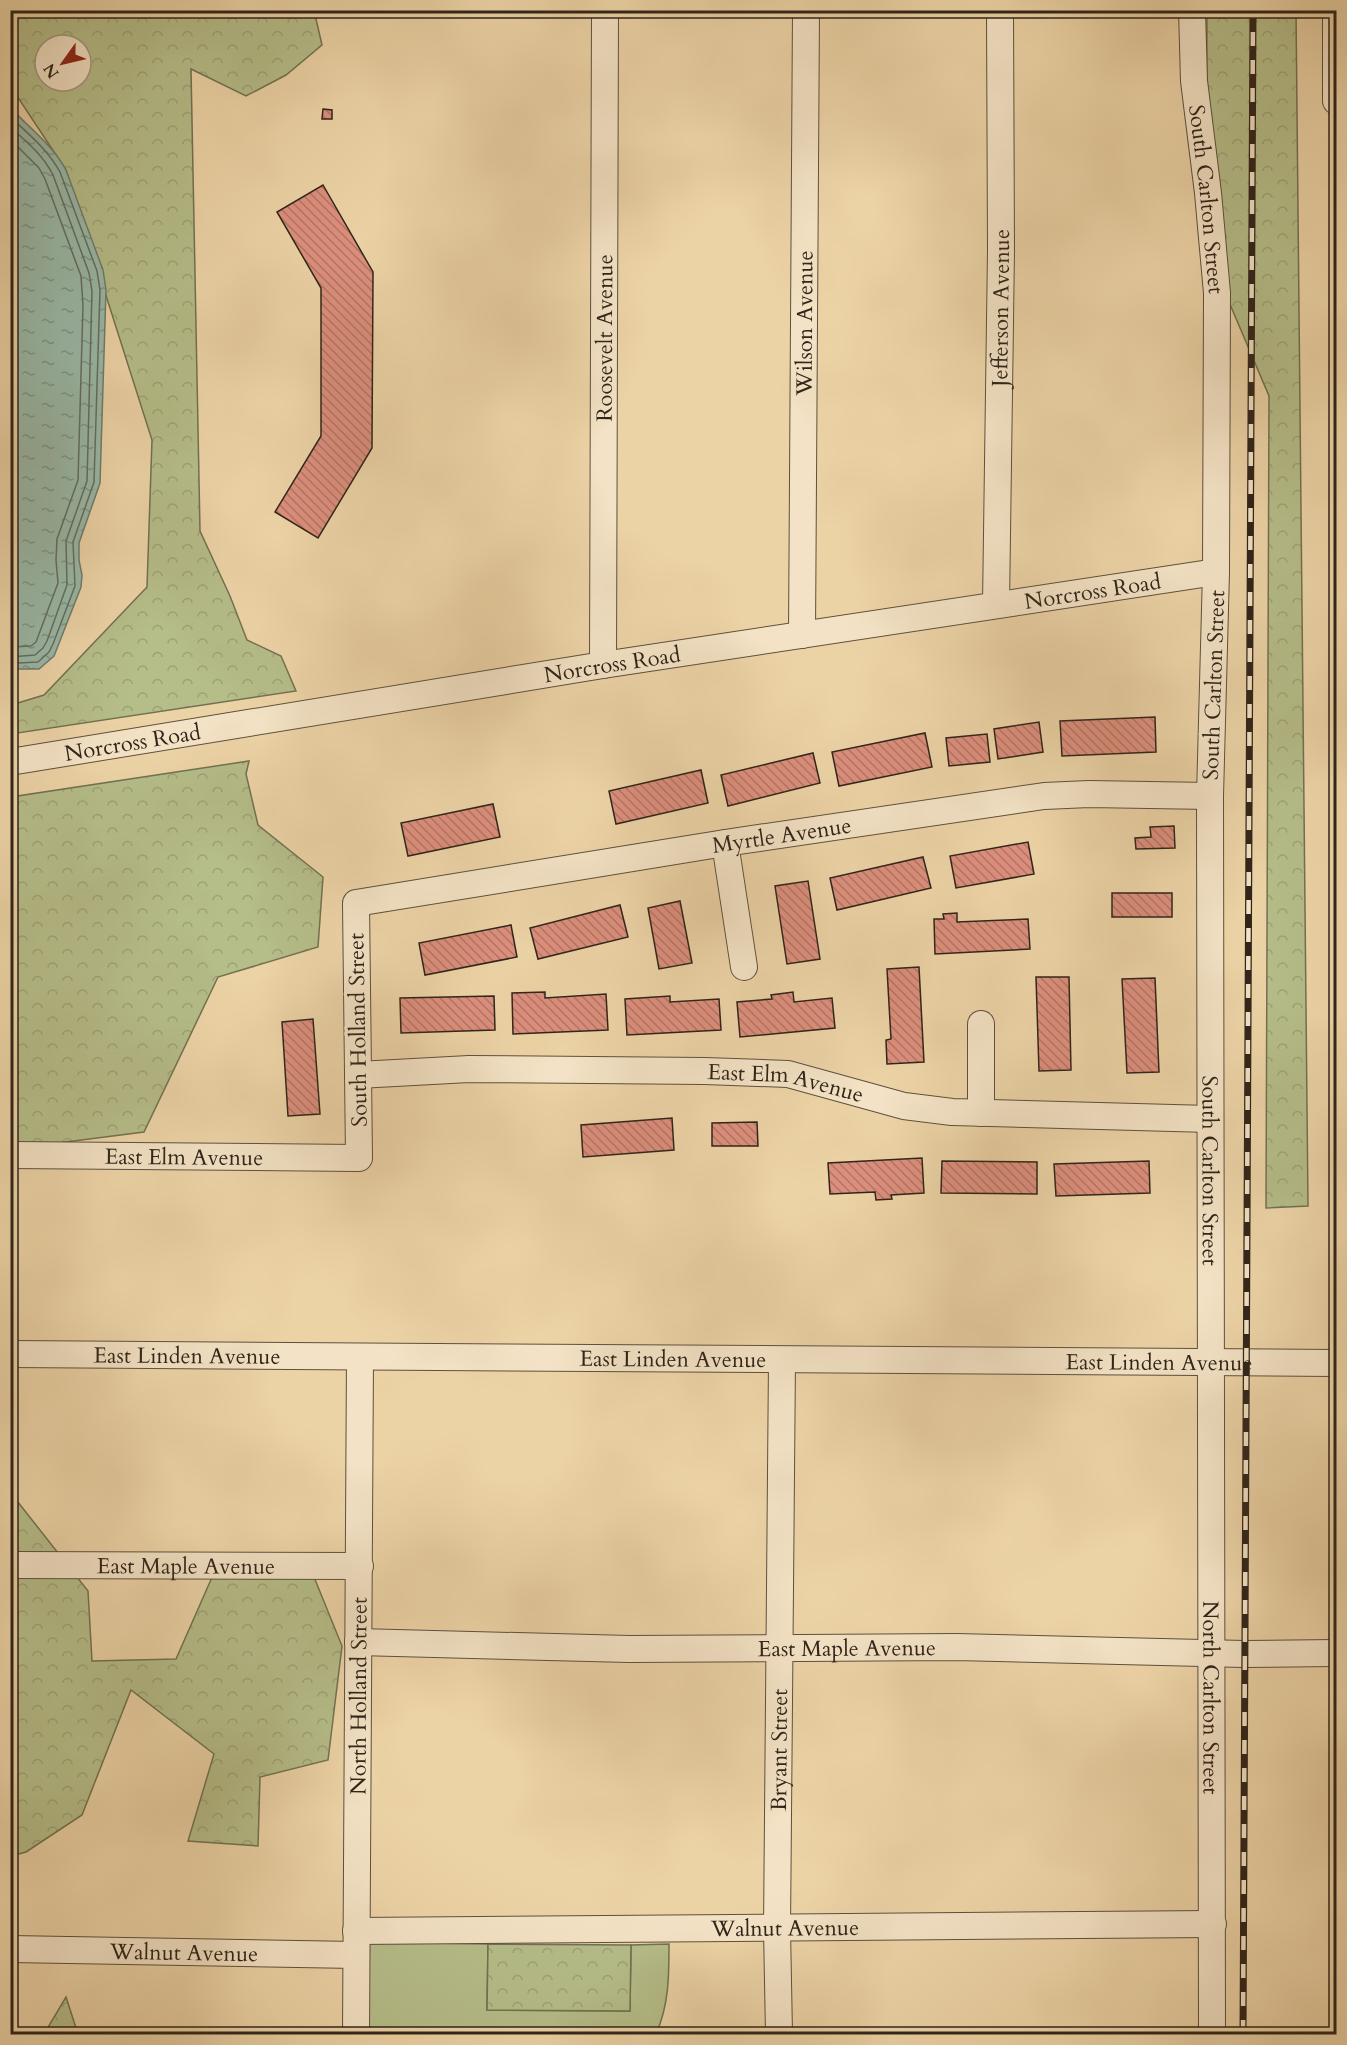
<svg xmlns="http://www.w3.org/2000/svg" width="1347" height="2045" font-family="Cardo,serif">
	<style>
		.grass { fill: #b5bd89; stroke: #727152; stroke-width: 1.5 }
		.forest { fill: url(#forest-crowns); stroke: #727152; stroke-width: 1.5; fill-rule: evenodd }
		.water { fill: url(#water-ripples); stroke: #6f7d6f; stroke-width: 1.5 }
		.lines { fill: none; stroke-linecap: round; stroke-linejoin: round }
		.shore { stroke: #646e60; stroke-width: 1.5 }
		.building { fill: url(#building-back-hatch); stroke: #2f251a; stroke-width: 1.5 }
		.minor-casing { stroke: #5e503d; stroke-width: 28 }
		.minor { stroke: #f3e2c5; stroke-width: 26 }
		.rail-casing { stroke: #2f251a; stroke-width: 7 }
		.rail { stroke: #f3e2c5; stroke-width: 4.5; stroke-dasharray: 14; stroke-linecap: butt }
		.labels { text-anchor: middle; stroke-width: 6; stroke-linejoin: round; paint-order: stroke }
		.street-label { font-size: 22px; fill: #2f251a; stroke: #f3e2c5 }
	</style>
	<defs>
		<pattern id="forest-crowns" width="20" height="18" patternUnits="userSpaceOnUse" patternTransform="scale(1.5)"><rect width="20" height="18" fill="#b5bd89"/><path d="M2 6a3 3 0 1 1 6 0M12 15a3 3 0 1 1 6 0" fill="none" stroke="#9ca276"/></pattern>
		<pattern id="water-ripples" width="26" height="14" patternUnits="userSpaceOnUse" patternTransform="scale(1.5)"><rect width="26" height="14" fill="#99b8a7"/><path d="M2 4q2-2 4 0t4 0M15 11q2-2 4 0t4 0" fill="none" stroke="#7d9587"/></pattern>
		<pattern id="building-back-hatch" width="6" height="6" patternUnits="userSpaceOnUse" patternTransform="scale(1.5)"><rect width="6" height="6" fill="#dd8f7d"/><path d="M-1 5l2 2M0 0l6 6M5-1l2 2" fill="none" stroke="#b47566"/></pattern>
	</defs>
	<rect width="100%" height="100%" fill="#ecd3a6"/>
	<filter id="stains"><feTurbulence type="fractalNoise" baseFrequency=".00333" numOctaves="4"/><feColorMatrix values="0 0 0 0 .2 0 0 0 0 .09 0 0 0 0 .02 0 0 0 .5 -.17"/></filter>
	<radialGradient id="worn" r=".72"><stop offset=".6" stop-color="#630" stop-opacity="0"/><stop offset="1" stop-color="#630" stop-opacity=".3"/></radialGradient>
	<path class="grass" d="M370,1942l118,2 -1,66 143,1 1,-66 38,-1c0,32 0,61 -13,90h-296l1,-88z"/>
	<g class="forest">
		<path d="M11,11h294l11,8 6,26 -36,30 -40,21 -55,-27 9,462 30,65 17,44 34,16 15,35 -285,43v-29l33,-10 103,-108 5,-147 -86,-270 -55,-83zM45,45h36v36h-36z"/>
		<polygon points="1207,11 1296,11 1308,1206 1266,1208 1269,396 1206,248"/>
		<polygon points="249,761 246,774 258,825 323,877 318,947 218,977 144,1132 11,1149 11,797"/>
		<polygon points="10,1492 88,1591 92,1661 176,1659 213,1575 314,1577 342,1646 328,1760 260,1777 258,1846 188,1841 214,1754 131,1690 82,1815 26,1852 11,1856"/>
		<polygon points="488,1944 631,1945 630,2011 487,2010"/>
		<polygon points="66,1997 78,2034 44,2034"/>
	</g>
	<path class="water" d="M11,108c19,21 41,36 55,62l37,100 3,20 -6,193 -21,60v17l3,15 -1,12 -27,69 -15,13h-21l-7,3z"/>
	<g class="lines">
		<g class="shore">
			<path d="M10,117c19,17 38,33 50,55l37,99 3,19 -6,192 -21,60 2,44 -22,58 -4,8 -11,10 -20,1 -8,3"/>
			<path d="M10,127c17,15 33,28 43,48l36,98 3,18 -5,190 -21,60 1,44 -20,56 -4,7 -8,7 -25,2"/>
			<polyline points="10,139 39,168 45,179 81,276 83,305 78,480 57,539 56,560 58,583 36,642 31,646 10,647"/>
		</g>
	</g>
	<g class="building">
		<polygon points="323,109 332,110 332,119 322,119"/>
		<polygon points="323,185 373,272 372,444 372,448 318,538 275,512 321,436 321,288 277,212"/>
		<polygon points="1155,717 1156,752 1062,756 1060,721"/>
		<polygon points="1039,722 1043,752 998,759 994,729"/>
		<polygon points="925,733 932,767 839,786 832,752"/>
		<polygon points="987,734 990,762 949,766 946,738"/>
		<polygon points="813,753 820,783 728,806 721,775"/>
		<polygon points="701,770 708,803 616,824 609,791"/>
		<polygon points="493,804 500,837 408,856 401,823"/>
		<polygon points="1174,826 1175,848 1136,849 1135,838 1151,837 1150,827"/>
		<polygon points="1028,842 1034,874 956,888 950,856"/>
		<polygon points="923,857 931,888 837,910 830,878"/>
		<polygon points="808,881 820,959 787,964 775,886"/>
		<rect x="1112" y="893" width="60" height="24"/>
		<polygon points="680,901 692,963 659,969 648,908"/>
		<polygon points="620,905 628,937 538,959 530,928"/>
		<polygon points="957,913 957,922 1028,919 1030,949 935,954 934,919 944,919 943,914"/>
		<polygon points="511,925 517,957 425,975 419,943"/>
		<polygon points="919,967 924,1062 887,1064 886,1040 891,1039 887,969"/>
		<polygon points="1036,977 1069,977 1071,1070 1039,1071"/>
		<polygon points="1155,978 1159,1072 1127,1073 1122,979"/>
		<polygon points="545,992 545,998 606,994 608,1030 513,1034 512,993"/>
		<polygon points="793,992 794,1002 832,998 835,1028 740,1037 737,1002 772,999 771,995"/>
		<polygon points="494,996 495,1030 401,1033 400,998"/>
		<polygon points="670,996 670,1002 719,999 721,1030 627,1035 625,999"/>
		<polygon points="313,1019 320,1114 288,1116 282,1022"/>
		<polygon points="672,1118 674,1150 583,1157 581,1125"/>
		<polygon points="757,1122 758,1146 712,1146 712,1123"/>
		<polygon points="922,1158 924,1193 891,1195 892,1199 876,1200 875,1192 830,1194 828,1163"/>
		<polygon points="942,1161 1037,1162 1037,1194 941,1193"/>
		<polygon points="1149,1161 1150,1193 1056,1196 1054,1164"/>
	</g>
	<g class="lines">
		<g class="minor-casing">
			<g id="minor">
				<path id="s1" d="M1192,10l2,71 14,112 9,100 -1,279 -6,224 2,1238"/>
				<polyline points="1336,10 1336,101"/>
				<path id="s2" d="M996,605l5,-355 -1,-240"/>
				<path id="s3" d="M802,635l4,-625"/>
				<path id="s4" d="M603,665l2,-655"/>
				<path id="s5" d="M10,762l593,-97 613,-93"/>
				<polyline points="725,843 744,967"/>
				<polyline points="981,1024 981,1113"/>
				<path id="s6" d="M358,1075l111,-6 236,2 83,3 116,32 48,6 258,7"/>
				<path id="s7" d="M10,1155l349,3 -3,-255 369,-60 319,-47 45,-2 121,2"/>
				<path id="s8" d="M10,1354l1326,9"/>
				<path id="s9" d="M10,1565l350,1"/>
				<path id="s10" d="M358,1642l271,7 327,-2 288,7 92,-1"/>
				<path id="s11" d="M356,1931l857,-7"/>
				<path id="s12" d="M10,1949l346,6"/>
				<path id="s13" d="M356,2034l4,-677"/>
				<path id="s14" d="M779,2034l-2,-105 5,-569"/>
			</g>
		</g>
		<use href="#minor" class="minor"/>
		<g class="rail-casing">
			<polyline id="rail" points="1243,2034 1253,10"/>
		</g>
		<use href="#rail" class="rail"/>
	</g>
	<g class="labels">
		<g class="street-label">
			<text dy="8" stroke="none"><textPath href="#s1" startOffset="190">South Carlton Street</textPath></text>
			<text dy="8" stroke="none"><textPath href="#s2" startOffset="297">Jefferson Avenue</textPath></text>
			<text dy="8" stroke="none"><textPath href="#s3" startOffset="312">Wilson Avenue</textPath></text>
			<text dy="8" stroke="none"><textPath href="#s4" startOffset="327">Roosevelt Avenue</textPath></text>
			<text dy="8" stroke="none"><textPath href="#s5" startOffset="1096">Norcross Road</textPath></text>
			<text dy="8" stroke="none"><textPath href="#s5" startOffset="610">Norcross Road</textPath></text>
			<text transform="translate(1213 685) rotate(-88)" y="8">South Carlton Street</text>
			<text dy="8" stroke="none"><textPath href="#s5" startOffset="124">Norcross Road</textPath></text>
			<text dy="8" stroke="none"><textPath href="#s7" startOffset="1035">Myrtle Avenue</textPath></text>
			<text transform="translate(357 1030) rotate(-91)" y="8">South Holland Street</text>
			<text dy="8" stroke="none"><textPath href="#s6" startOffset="429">East Elm Avenue</textPath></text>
			<text dy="8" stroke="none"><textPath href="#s7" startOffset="174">East Elm Avenue</textPath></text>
			<text dy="8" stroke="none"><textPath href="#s1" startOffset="1162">South Carlton Street</textPath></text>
			<text dy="8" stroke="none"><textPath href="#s8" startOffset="177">East Linden Avenue</textPath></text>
			<text dy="8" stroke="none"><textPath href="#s8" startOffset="663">East Linden Avenue</textPath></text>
			<text dy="8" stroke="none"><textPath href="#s8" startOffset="1149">East Linden Avenue</textPath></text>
			<text dy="8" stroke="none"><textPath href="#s9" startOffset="176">East Maple Avenue</textPath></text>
			<text dy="8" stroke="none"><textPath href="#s10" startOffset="489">East Maple Avenue</textPath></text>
			<text dy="8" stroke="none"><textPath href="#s13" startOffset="338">North Holland Street</textPath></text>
			<text dy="8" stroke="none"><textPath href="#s1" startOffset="1689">North Carlton Street</textPath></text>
			<text dy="8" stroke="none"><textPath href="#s14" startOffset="284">Bryant Street</textPath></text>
			<text dy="8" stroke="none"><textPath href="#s11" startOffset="429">Walnut Avenue</textPath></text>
			<text dy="8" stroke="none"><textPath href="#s12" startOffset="174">Walnut Avenue</textPath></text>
		</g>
	</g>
	<rect width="1347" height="2045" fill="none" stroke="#ecd3a6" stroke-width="36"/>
	<rect x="12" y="12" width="1323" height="2021" fill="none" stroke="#2f251a" stroke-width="3"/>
	<rect x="18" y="18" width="1311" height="2009" fill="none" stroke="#2f251a" stroke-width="1.5"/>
	<g transform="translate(63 63) rotate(236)"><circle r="28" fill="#f3e2c5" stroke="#a59681" stroke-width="1.5"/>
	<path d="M0-4.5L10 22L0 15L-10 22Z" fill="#8f2418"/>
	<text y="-9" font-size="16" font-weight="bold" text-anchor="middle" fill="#2f251a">N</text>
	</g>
	<rect width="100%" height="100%" filter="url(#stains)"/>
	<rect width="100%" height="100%" fill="url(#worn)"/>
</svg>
